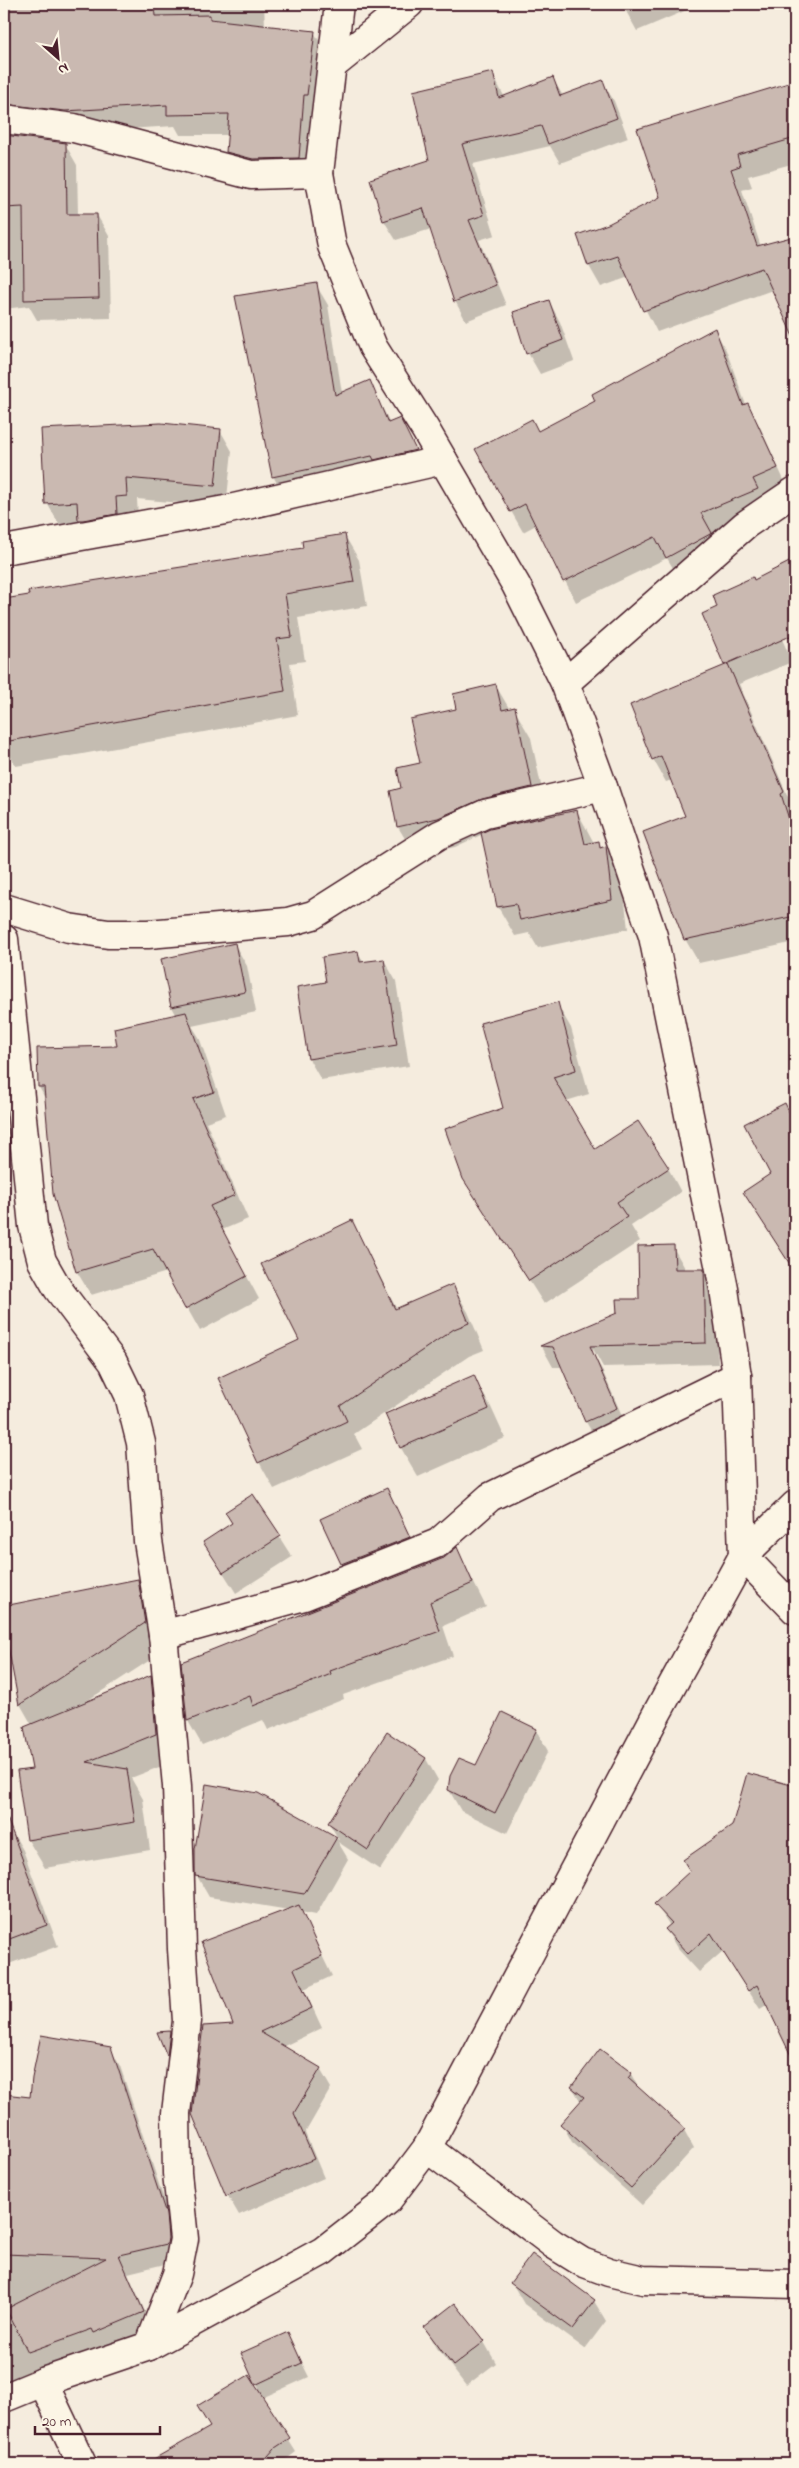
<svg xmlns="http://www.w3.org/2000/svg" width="799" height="2468" font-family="'Indie Flower',sans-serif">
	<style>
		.shadow { fill: #0003; fill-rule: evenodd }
		.building { fill: #cab9b1; stroke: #4a1f2b }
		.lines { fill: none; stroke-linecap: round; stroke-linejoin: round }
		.minor-casing { stroke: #4a1f2b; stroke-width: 31 }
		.major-casing { stroke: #4a1f2b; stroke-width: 31 }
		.minor { stroke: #fcf5e5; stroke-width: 28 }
		.major { stroke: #fcf5e5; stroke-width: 28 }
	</style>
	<rect width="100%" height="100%" fill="#f5ecde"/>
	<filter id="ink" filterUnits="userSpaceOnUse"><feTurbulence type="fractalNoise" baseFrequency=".02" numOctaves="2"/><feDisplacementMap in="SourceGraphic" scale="10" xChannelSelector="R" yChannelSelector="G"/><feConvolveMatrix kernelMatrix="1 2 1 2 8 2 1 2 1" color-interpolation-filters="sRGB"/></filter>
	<g filter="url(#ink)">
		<g class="shadow">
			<polygon points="4,4 264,4 265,26 314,32 326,53 310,178 240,173 227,152 229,135 180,135 175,126 77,132 4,130"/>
			<polygon points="425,4 440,4 438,8"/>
			<polygon points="622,4 701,4 637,31"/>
			<polygon points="492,73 505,98 553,79 563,96 602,81 614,101 628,138 560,163 550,146 473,164 495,235 479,240 506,305 466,321 455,301 431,229 396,240 384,221 430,161"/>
			<polygon points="795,83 795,163 748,176 752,187 742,190 775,289 657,332 629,277 601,287 589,266 609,225 662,198 639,130"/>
			<polygon points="4,134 65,144 77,165 78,215 97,215 109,236 111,318 37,320 29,306 4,309"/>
			<polygon points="316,285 328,305 342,393 369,382 390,423 410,439 426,470 284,496 273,476"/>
			<polygon points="549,301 560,322 574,361 540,374 528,353"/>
			<polygon points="714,329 726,350 746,405 759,425 788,489 769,510 712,534 722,555 679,578 667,558 576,602 536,525 523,532 511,511 538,433 597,401"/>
			<polygon points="220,430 232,451 226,507 137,499 138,517 59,524 47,503"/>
			<polygon points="345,536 359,560 367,606 298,618 305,661 290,663 298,715 16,766 4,745 4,600 304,549"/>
			<polygon points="765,600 792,662 739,684 795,813 795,970 790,943 699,963 685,939 687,817 672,780 666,782 653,759 726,666 704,615"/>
			<path d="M496,686l14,24 4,-1 17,29 17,80 29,-7 17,32 4,-1 4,7 4,-1 16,28 6,53 -90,19 -9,-15 -14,3 -17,-29 -15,-73 -28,13 -40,8 -17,-28 5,-38 55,-79zM479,793l21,35h-3l-20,-34z"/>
			<polygon points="235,945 247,966 256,1012 192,1026 199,1037 226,1115 206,1122 248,1219 222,1230 259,1299 200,1331 167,1272 91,1295 77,1272 54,1194 46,1100 39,1087 177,1016 172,1007"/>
			<polygon points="358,952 364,963 384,960 396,981 409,1066 321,1080 309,1059 328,983"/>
			<polygon points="557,1004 571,1028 589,1094 566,1101 595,1151 668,1168 681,1192 631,1226 640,1241 544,1304 464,1179 504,1109"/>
			<polygon points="784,1105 795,1124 795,1272 759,1216 772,1175"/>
			<polygon points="352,1222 397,1310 452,1285 468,1312 484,1350 469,1356 354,1434 362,1449 274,1489 259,1462 301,1340"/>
			<polygon points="673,1247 686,1270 703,1270 715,1291 718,1364 603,1367 593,1349 590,1349 601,1368 628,1429 598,1442 586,1422 563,1367 553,1367 542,1347 618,1314 641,1300"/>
			<polygon points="473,1377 490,1405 505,1438 418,1477 401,1448 386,1414"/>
			<polygon points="386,1490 421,1558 354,1585 322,1520"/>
			<polygon points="253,1496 292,1557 236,1593 204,1542 234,1524"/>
			<polygon points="457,1549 486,1607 443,1626 453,1656 343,1695 344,1699 268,1730 263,1720 202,1745 188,1721 183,1663 444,1559"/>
			<polygon points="138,1580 154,1609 161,1653 85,1702 150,1676 166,1704 172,1762 131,1778 143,1799 150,1850 45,1868 28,1840 33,1770 32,1725 20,1704 4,1610"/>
			<polygon points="536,1730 548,1751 507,1833 461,1811 449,1790 476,1767"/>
			<polygon points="387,1734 426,1759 438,1780 380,1870 338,1842 348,1859 316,1915 301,1912 332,1976 304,1989 322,2028 282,2047 320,2069 331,2088 305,2133 324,2178 239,2215 228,2196 193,2114 289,1910 209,1897 197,1876 258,1794 339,1840 329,1823"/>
			<polygon points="748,1774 795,1788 795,2061 768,2004 760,2009 723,1951 699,1972 677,1948 666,1929 670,1926 656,1904 691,1872 733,1827"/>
			<polygon points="11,1830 23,1850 58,1946 6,1965 4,1962 4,1832"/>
			<polygon points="159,2033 169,2033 181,2053 179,2074"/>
			<polygon points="110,2048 120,2066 175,2233 177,2261 128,2273 153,2330 105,2350 103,2347 4,2383 4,2096 32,2098"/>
			<polygon points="631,2074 640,2091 684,2130 694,2148 642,2205 572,2142 562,2124 581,2102 572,2087"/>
			<polygon points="512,2283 594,2301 606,2321 585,2349 524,2304"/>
			<polygon points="425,2327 484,2342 496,2363 466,2386 437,2348"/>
			<polygon points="287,2333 309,2377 262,2398 296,2452 280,2464 152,2464 151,2462 211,2428 259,2389 243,2354"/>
			<polygon points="54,2459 57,2464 46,2464"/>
		</g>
		<g class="building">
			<polygon points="4,4 154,4 155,16 210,15 210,19 315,31 307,95 304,95 299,158 253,159 226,152 229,114 167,115 167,105 65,111 4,104"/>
			<polygon points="493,72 499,98 553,77 560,96 603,80 617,118 548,144 541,126 462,144 484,215 469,220 496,285 454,302 423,208 383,221 370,179 429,160 413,91"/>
			<polygon points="795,81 795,138 737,155 740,166 731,169 757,246 795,236 795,341 762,268 643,311 618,256 588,266 577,235 608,224 660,197 637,129"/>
			<polygon points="4,135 66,143 67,214 97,214 99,298 24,300 23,207 4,208"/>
			<polygon points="317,283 335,395 370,380 388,423 400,418 416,450 374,460 372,456 272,477 235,296"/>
			<polygon points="549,300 563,340 526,354 513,312"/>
			<polygon points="715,328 743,405 748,403 778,468 753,479 758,489 701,513 712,533 666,558 655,537 563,582 525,504 510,512 475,449 532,419 538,431 595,401 592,394"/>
			<polygon points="161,423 221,429 215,486 126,478 127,496 116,497 117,514 83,520 78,520 77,502 45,504 41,429"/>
			<polygon points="345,534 354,582 285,594 292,637 277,639 285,691 4,742 4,599 29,595 28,591 303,548 302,541"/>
			<polygon points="795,559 795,634 724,665 702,614 717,607 713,595 753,577 754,580"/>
			<polygon points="728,664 784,792 781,794 795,838 795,916 684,940 643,832 685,816 661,756 652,760 630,705"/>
			<polygon points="496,684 502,710 515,707 532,787 482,799 438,818 397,827 390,791 401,788 397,768 420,763 410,719 456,709 453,694"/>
			<polygon points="577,810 585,844 599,841 600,848 606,846 612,900 520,920 516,904 497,907 481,833 490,829"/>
			<polygon points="235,943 245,992 171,1007 161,959"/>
			<polygon points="358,951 360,962 384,959 397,1045 308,1059 297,987 326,982 322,957"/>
			<polygon points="558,1002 576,1070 553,1077 595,1149 638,1121 669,1168 617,1202 627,1217 529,1281 463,1179 445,1129 503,1108 480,1023"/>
			<polygon points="186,1012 214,1092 193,1099 235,1195 210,1206 247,1276 185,1309 153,1249 76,1272 53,1194 44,1087 38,1087 37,1048 117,1046 114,1028"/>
			<polygon points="785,1103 795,1124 795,1272 743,1192 770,1174 744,1124"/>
			<polygon points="352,1220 395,1309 453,1284 469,1323 454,1329 340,1406 347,1421 258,1463 218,1378 299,1340 261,1264"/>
			<polygon points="674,1245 675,1269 704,1269 706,1343 590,1346 617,1408 585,1422 553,1347 540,1346 617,1313 616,1299 639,1299 638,1246"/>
			<polygon points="474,1375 489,1409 400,1448 385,1414"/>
			<polygon points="387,1488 410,1537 341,1564 320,1519"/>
			<polygon points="253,1494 281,1536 223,1573 203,1542 232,1523 225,1512"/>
			<polygon points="457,1547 473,1583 430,1602 440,1631 330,1671 331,1674 253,1706 250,1696 187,1721 181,1662 444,1558"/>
			<polygon points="138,1579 145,1623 19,1705 4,1625 4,1606"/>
			<polygon points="151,1675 156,1734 87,1762 127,1769 135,1822 27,1840 17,1771 32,1769 24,1727"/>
			<polygon points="502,1712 537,1729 495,1813 448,1790 450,1776 459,1758 476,1765"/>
			<polygon points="387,1732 426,1758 368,1850 328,1823"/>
			<polygon points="747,1773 795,1786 795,2064 757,1985 748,1991 711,1933 688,1954 665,1929 672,1923 654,1904 690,1871 683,1860 732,1826"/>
			<polygon points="206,1784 258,1793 337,1837 304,1894 195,1876 195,1849"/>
			<polygon points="4,1818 7,1818 47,1925 4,1941"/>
			<polygon points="299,1905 322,1956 294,1969 312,2008 260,2032 321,2068 294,2113 314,2159 226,2196 192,2114 203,2026 233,2024 201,1942"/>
			<polygon points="170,2031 167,2056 157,2032"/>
			<polygon points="41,2035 111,2047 166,2214 168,2238 167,2244 119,2255 144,2312 94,2333 92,2329 28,2352 6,2309 106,2258 4,2254 4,2094 30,2097 32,2078"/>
			<polygon points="600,2049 632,2073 628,2078 685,2129 631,2188 560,2124 584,2097 571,2087"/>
			<polygon points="532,2254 595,2300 573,2329 510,2283"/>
			<polygon points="455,2303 485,2341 453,2366 424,2327"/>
			<polygon points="288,2332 302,2363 255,2385 290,2438 275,2448 261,2464 145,2464 210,2427 197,2406 249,2375 255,2384 241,2353"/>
		</g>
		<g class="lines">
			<g class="minor-casing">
				<g id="minor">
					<polyline points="339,4 319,173 332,246 373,347 425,429 516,585 565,683 603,787 653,936 724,1289 737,1376 743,1556 795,1610"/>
					<polyline points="332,66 409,4"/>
					<polyline points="4,119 74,128 251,175 319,173"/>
					<polyline points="4,550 225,510 443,460"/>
					<polyline points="565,683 745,525 795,491"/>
					<polyline points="4,908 69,928 108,934 148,934 288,922 313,915 439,835 485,814 603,787"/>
					<polyline points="4,939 33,1226 42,1261 58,1289 113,1362 129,1395 141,1443 148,1541 163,1635 177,1786 182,1949 187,2021 176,2113 177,2173 184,2239 177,2274 149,2346"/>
					<polyline points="163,1635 304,1596 438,1543 490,1497 737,1376"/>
					<polyline points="427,2148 553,2244 582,2262 609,2272 643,2280 795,2284"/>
					<polyline points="43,2382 82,2464"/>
				</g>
			</g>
			<g class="major-casing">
				<polyline id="major" points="4,2398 43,2382 149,2346 323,2251 387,2201 427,2148 656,1715 743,1556 795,1505"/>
			</g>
			<use href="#minor" class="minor"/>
			<use href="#major" class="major"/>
		</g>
	</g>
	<rect width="799" height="2468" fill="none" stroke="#fcf5e5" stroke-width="20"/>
	<rect x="10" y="10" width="779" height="2448" fill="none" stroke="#4a1f2b" stroke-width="2" filter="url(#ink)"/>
	<g transform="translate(58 58) rotate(153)" stroke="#fcf5e5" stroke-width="4" paint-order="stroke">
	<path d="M0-4L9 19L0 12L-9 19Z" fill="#4a1f2b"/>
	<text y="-8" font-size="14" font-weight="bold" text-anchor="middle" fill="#4a1f2b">N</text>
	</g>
	<path d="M35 2426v8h125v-8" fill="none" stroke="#4a1f2b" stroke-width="2.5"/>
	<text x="42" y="2426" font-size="15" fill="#4a1f2b" stroke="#fcf5e5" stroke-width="4" paint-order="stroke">20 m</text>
</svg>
